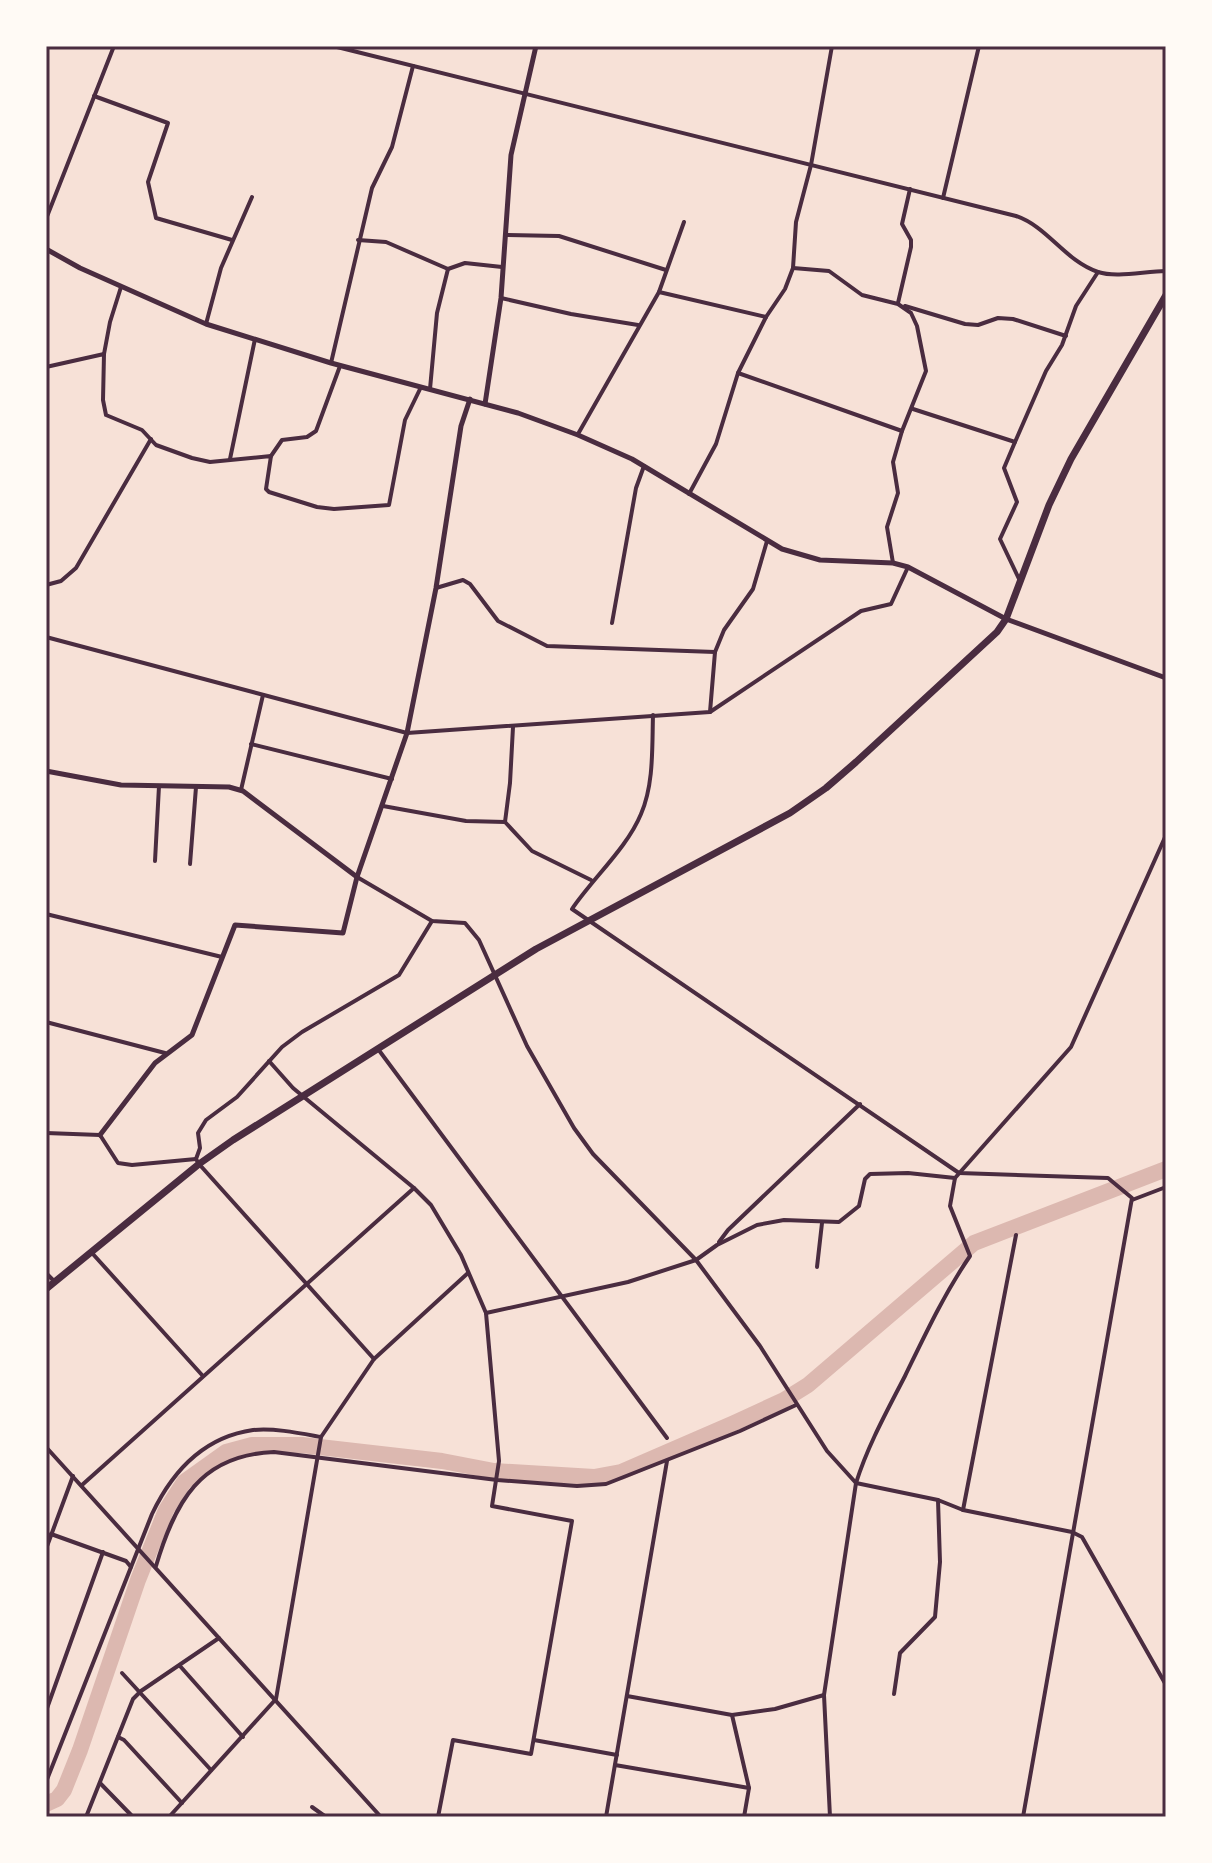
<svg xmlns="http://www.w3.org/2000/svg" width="1212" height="1863" font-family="Raleway,sans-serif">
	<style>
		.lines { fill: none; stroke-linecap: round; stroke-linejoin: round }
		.river { stroke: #dcb8b0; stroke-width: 16 }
		.minor { stroke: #4a2c40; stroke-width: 4 }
		.tertiary { stroke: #4a2c40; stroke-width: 5 }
		.primary { stroke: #4a2c40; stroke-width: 7 }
		.neatline { fill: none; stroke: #4a2c40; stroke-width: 3 }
	</style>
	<rect width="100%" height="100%" fill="#f7e1d7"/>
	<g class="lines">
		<polyline class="river" points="46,1804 57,1799 64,1790 80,1750 138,1580 166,1510 184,1482 226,1452 252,1445 302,1445 442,1461 494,1471 594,1477 621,1472 734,1423 784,1400 808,1385 974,1243 1166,1169"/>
		<g class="minor">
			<path d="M333,46l683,170c32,11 49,45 82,56 19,6 47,-1 68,-1"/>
			<polyline points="94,96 168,123 148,182 156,218 232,240"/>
			<polyline points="943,198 979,46"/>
			<polyline points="46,219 114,46"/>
			<polyline points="505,235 559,236 666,270"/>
			<polyline points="358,240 386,242 448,269 465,263 502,267"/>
			<polyline points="793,268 829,271 862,295 898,304 911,313 917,326 926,371 902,431 893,462 898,493 887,527 893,563"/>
			<polyline points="659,292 684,222"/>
			<polyline points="501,298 571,314 638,325"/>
			<polyline points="898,303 911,247 911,240 902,224 910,189"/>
			<polyline points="905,306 965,324 978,325 998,318 1013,319 1066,336"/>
			<polyline points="206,324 221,268 252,197"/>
			<polyline points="104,354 110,322 121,287"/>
			<polyline points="331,363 372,188 392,147 413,66"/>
			<polyline points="46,367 104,354 103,400 106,415 142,430 156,445 192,458 210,462 271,456 266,489 269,492 317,507 334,509 389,505 405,420 421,387"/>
			<polyline points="738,373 902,431"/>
			<polyline points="430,389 437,313 448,269"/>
			<polyline points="913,409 1015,442 1046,371 1062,345 1076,306 1098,272"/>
			<polyline points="578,434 659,292 766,317"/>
			<polyline points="1015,442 1004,468 1017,502 1000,539 1019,579"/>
			<polyline points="271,456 282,440 307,437 316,431 340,366"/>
			<polyline points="230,459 255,339"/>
			<polyline points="689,494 716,444 738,373 766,317 785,289 793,268 796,222 811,165 832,46"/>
			<polyline points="46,585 61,581 76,568 151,439"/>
			<polyline points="436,588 463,580 470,584 498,621 547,646 715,652"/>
			<polyline points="612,623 636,488 644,466"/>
			<polyline points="46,637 407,733 710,712 861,611 891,604 908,567"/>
			<polyline points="710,712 715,652 724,630 753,589 767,541"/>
			<path d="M653,715c-1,32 1,69 -12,99 -14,34 -48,64 -69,95l387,264 149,5 24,20 -109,619"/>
			<polyline points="251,744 392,779"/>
			<polyline points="241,790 263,695"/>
			<polyline points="383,806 466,821 505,822 510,783 513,727"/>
			<polyline points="505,822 532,851 591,880"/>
			<polyline points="155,861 159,786"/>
			<polyline points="190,864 196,787"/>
			<polyline points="357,877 432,921 465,923 479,940 527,1046 574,1128 593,1154 696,1260 760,1346 827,1451 856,1483 938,1500 963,1510 1072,1532 1082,1537 1166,1685"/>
			<polyline points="46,914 222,957"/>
			<polyline points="46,1022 165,1053"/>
			<polyline points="378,1049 667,1438"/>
			<polyline points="269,1061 293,1088 414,1188 431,1205 461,1255 486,1313 499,1461 492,1506 572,1521 531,1754 453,1740 438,1817"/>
			<polyline points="46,1133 100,1135 118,1163 132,1165 196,1159"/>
			<polyline points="1132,1200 1166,1187"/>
			<polyline points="719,1242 728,1230 860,1104"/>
			<polyline points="92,1253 202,1375"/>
			<polyline points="817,1267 822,1223"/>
			<polyline points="46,1273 55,1282"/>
			<polyline points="486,1313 628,1282 696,1260 717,1245 757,1225 784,1220 839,1222 859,1206 865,1179 870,1174 908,1173 955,1178"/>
			<polyline points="374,1359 199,1164 196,1159 200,1148 198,1133 206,1120 237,1097 282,1047 302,1032 399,975 432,921"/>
			<polyline points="46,1447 381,1817"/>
			<polyline points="82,1485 414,1188"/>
			<polyline points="963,1510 1016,1235"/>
			<polyline points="51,1534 126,1561 131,1567"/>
			<polyline points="46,1549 73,1476"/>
			<path d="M156,1566c19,-64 44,-111 118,-114l223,28 80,6 29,-2 134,-53 56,-26"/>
			<polyline points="180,1666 243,1737"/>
			<polyline points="122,1673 211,1770"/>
			<polyline points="894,1694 900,1653 935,1617 940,1562 938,1500"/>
			<polyline points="627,1696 732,1715"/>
			<polyline points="46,1711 103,1552"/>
			<polyline points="118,1737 124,1740 182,1803"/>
			<polyline points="534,1740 617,1755"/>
			<polyline points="615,1765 749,1788"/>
			<path d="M46,1782l106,-268c20,-42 52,-77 101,-84 22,-2 46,3 68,7"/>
			<polyline points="100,1783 133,1817"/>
			<polyline points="312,1807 326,1817"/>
			<polyline points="86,1817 133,1699 141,1691 219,1638"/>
			<polyline points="169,1817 276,1699 321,1437 374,1359 468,1273"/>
			<polyline points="606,1817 667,1461"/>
			<polyline points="744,1817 749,1788 732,1715 775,1709 824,1695"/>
			<path d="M830,1817l-6,-122 32,-212c12,-38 31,-72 49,-107 20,-41 39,-82 65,-120l-20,-50 5,-28 116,-131 95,-212"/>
		</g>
		<g class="tertiary">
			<polyline points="46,249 80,268 206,324 331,363 518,413 578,435 632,459 782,549 820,560 893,563 908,567 1006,619 1166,678"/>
			<polyline points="485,404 501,298 511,155 536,46"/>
			<polyline points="46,771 121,785 229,787 243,791 357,877"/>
			<polyline points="100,1135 155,1063 192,1035 235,925 343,933 357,877 407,733 436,588 461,426 470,399"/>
		</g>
		<polyline class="primary" points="46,1289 199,1164 233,1140 536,949 790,813 826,788 856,762 997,632 1006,619 1049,505 1071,459 1166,295"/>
	</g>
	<rect width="1212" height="1863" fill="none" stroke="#fffaf5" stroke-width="96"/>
	<rect x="48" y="48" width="1116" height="1767" class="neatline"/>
</svg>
